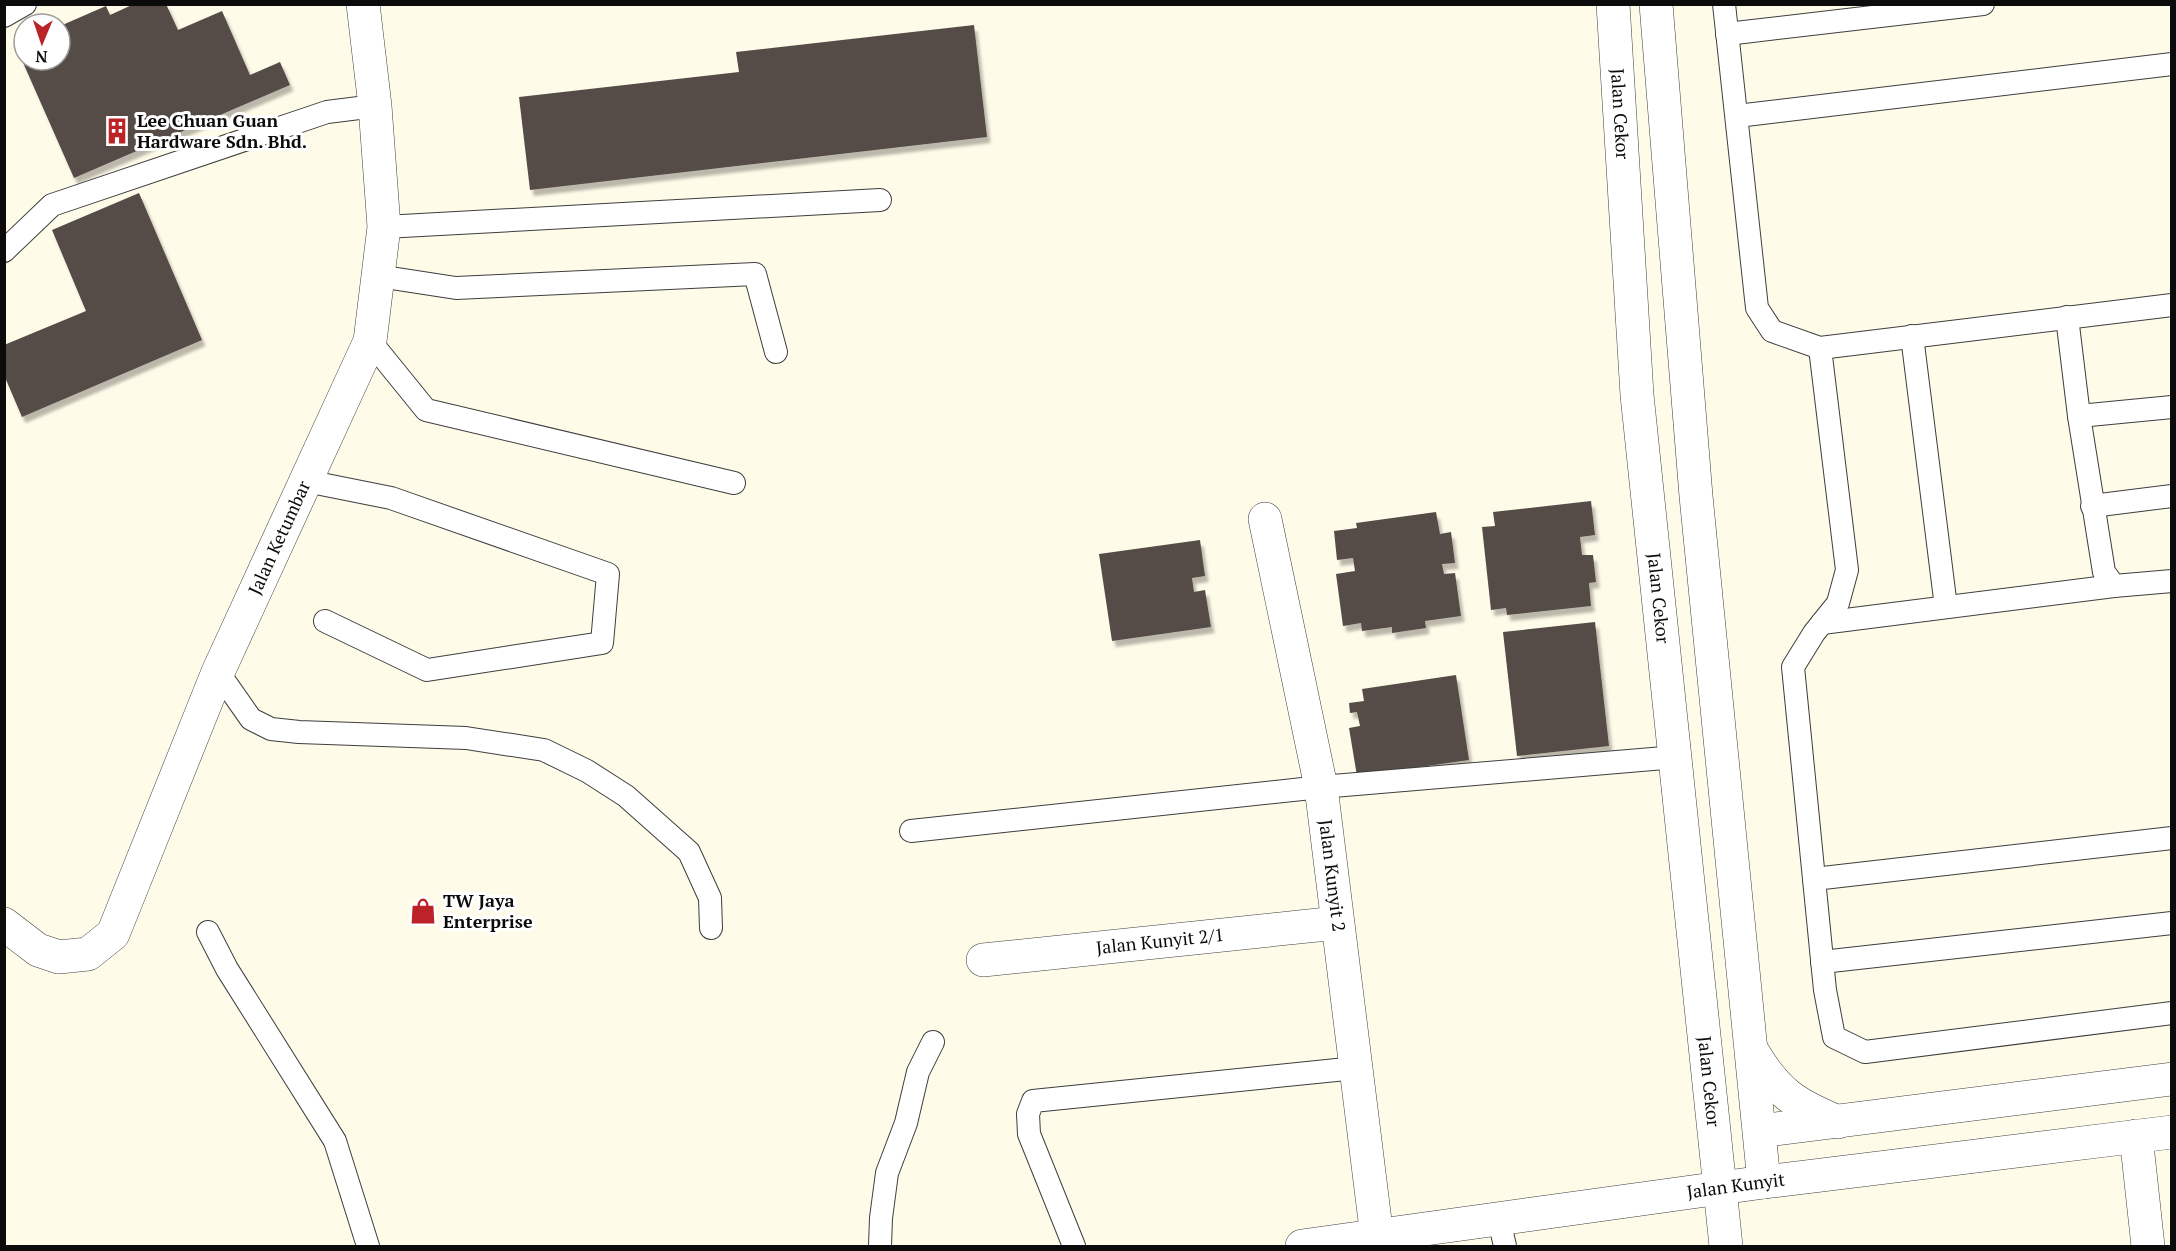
<svg xmlns="http://www.w3.org/2000/svg" width="2176" height="1251" font-family="'PT Serif',serif">
	<style>
		.building { fill: #544c47; filter: url(#shadow) }
		.lines { fill: none; stroke-linecap: round; stroke-linejoin: round }
		.lane-casing { stroke: #3e3e3e; stroke-width: 24 }
		.street-casing { stroke: #3e3e3e; stroke-width: 34 }
		.lane { stroke: #fff; stroke-width: 22 }
		.street { stroke: #fff; stroke-width: 33 }
		.labels { text-anchor: middle; stroke-width: 6; stroke-linejoin: round; paint-order: stroke }
		.street-label { font-size: 18px; fill: #0b0b0b; stroke: #fff }
		.poi-label { font-size: 18px; font-weight: bold; fill: #0b0b0b; stroke: #fff; text-anchor: start }
	</style>
	<defs>
		<filter id="shadow"><feDropShadow dx="3.5" dy="6" stdDeviation="1.5" flood-color="#0004"/></filter>
	</defs>
	<rect width="100%" height="100%" fill="#fffbe9"/>
	<g class="building">
		<polygon points="134,4 166,4 178,30 222,11 250,75 280,62 290,85 74,178 21,58 60,60 60,26 106,6 110,15"/>
		<polygon points="974,25 987,137 530,190 519,97 739,72 736,52"/>
		<polygon points="139,193 202,340 22,417 4,375 4,345 86,311 52,230"/>
		<polygon points="1591,501 1595,535 1580,537 1582,555 1593,555 1596,582 1589,583 1591,606 1507,615 1506,608 1491,610 1482,527 1495,526 1493,512"/>
		<polygon points="1436,512 1440,534 1451,532 1455,563 1442,564 1444,574 1455,573 1461,616 1425,621 1426,628 1392,633 1392,627 1362,631 1361,623 1343,626 1336,574 1355,571 1353,558 1337,560 1334,531 1357,528 1356,523"/>
		<polygon points="1200,540 1205,576 1192,578 1194,592 1205,590 1211,627 1112,641 1099,554"/>
		<polygon points="1595,622 1609,746 1517,756 1503,632"/>
		<polygon points="1456,675 1469,760 1357,776 1349,728 1360,726 1357,712 1350,713 1349,703 1364,701 1362,689"/>
	</g>
	<g class="lines">
		<g class="lane-casing">
			<g id="lane">
				<polyline points="1724,4 1757,308 1772,331 1820,348 2172,305"/>
				<polyline points="4,16 25,4"/>
				<polyline points="1727,34 1983,4"/>
				<polyline points="1737,116 2172,64"/>
				<polyline points="384,227 880,200"/>
				<polyline points="4,251 52,205 327,112 375,106"/>
				<polyline points="378,276 456,288 755,274 776,352"/>
				<polyline points="2067,317 2079,416 2104,572 2114,586 2172,581"/>
				<polyline points="1912,336 1946,607"/>
				<polyline points="370,341 426,410 734,483"/>
				<polyline points="1820,348 1847,570 1838,603 1814,633 1793,667 1825,990 1834,1037 1865,1052 2172,1013"/>
				<polyline points="2079,416 2172,407"/>
				<polyline points="306,481 391,498 608,574 602,643 427,670 325,621"/>
				<polyline points="2092,506 2172,496"/>
				<polyline points="1822,623 2114,586"/>
				<polyline points="218,672 251,719 271,729 299,732 466,738 544,750 587,771 626,796 689,852 710,898 711,928"/>
				<polyline points="911,831 1321,787 1676,757"/>
				<polyline points="1814,879 2172,838"/>
				<polyline points="208,932 227,969 335,1141 368,1246"/>
				<polyline points="1822,962 2172,923"/>
				<polyline points="1499,1220 1505,1246"/>
				<polyline points="880,1246 881,1218 887,1173 906,1123 918,1072 933,1042"/>
				<polyline points="1074,1246 1029,1134 1028,1114 1033,1101 1356,1068"/>
			</g>
		</g>
		<g class="street-casing">
			<g id="street">
				<path id="s1" d="M1613,4l24,391 89,851"/>
				<polyline points="1656,4 1696,496 1764,1182"/>
				<path id="s2" d="M1265,519l56,268 56,450"/>
				<path id="s3" d="M4,924l34,26 21,7 29,-3 25,-20 105,-262 152,-331 14,-114 -9,-121 -12,-102"/>
				<path id="s4" d="M983,960l354,-37"/>
				<path d="M1753,1052c24,41 42,52 85,70"/>
				<polyline points="1760,1131 2172,1079"/>
				<polyline points="2136,1136 2148,1246"/>
				<path id="s5" d="M1302,1246l462,-64 408,-50"/>
			</g>
		</g>
		<use href="#lane" class="lane"/>
		<use href="#street" class="street"/>
	</g>
	<defs>
		<g id="building-bare" transform="scale(2.07)"><path d="M-4-6H4V6H1V3H-1V6H-4ZM-2.5-4.3h1.7v1.8h-1.7ZM.8-4.3h1.7v1.8H.8ZM-2.5-1h1.7V.8h-1.7ZM.8-1h1.7V.8H.8Z" fill="#bb2328" stroke="#fff" stroke-width="2.5" paint-order="stroke"/></g>
		<g id="shop-bare" transform="scale(2.07)"><path d="M-5-2.5h2.3a2.7 3.5 0 0 1 5.4 0H5L5.5 6h-11ZM-1.5-2.5h3a1.5 2.3 0 0 0-3 0Z" fill="#bb2328" stroke="#fff" stroke-width="2.5" paint-order="stroke"/></g>
	</defs>
	<g fill-rule="evenodd">
		<use href="#building-bare" x="117" y="131"/>
		<use href="#shop-bare" x="423" y="911"/>
	</g>
	<g class="labels">
		<g class="street-label">
			<text dy="6" stroke="none"><textPath href="#s1" startOffset="110">Jalan Cekor</textPath></text>
			<text dy="6" stroke="none"><textPath href="#s3" startOffset="556">Jalan Ketumbar</textPath></text>
			<text dy="6" stroke="none"><textPath href="#s1" startOffset="596">Jalan Cekor</textPath></text>
			<text dy="6" stroke="none"><textPath href="#s2" startOffset="363">Jalan Kunyit 2</textPath></text>
			<text dy="6" stroke="none"><textPath href="#s4" startOffset="178">Jalan Kunyit 2/1</textPath></text>
			<text dy="6" stroke="none"><textPath href="#s1" startOffset="1082">Jalan Cekor</textPath></text>
			<text dy="6" stroke="none"><textPath href="#s5" startOffset="438">Jalan Kunyit</textPath></text>
		</g>
		<g class="poi-label">
			<text x="137" y="127">Lee Chuan Guan<tspan x="137" dy="21">Hardware Sdn. Bhd.</tspan></text>
			<text x="443" y="907">TW Jaya<tspan x="443" dy="21">Enterprise</tspan></text>
		</g>
	</g>
	<rect width="2176" height="1251" fill="none" stroke="#0b0b0b" stroke-width="12"/>
	<g transform="translate(42 42) rotate(182)"><circle r="28" fill="#ffffff" stroke="#9d9d9d" stroke-width="1.5"/>
	<path d="M0-4.5L10 22L0 15L-10 22Z" fill="#bb2328"/>
	<text y="-9" font-size="16" font-weight="bold" text-anchor="middle" fill="#0b0b0b">N</text>
	</g>
</svg>
